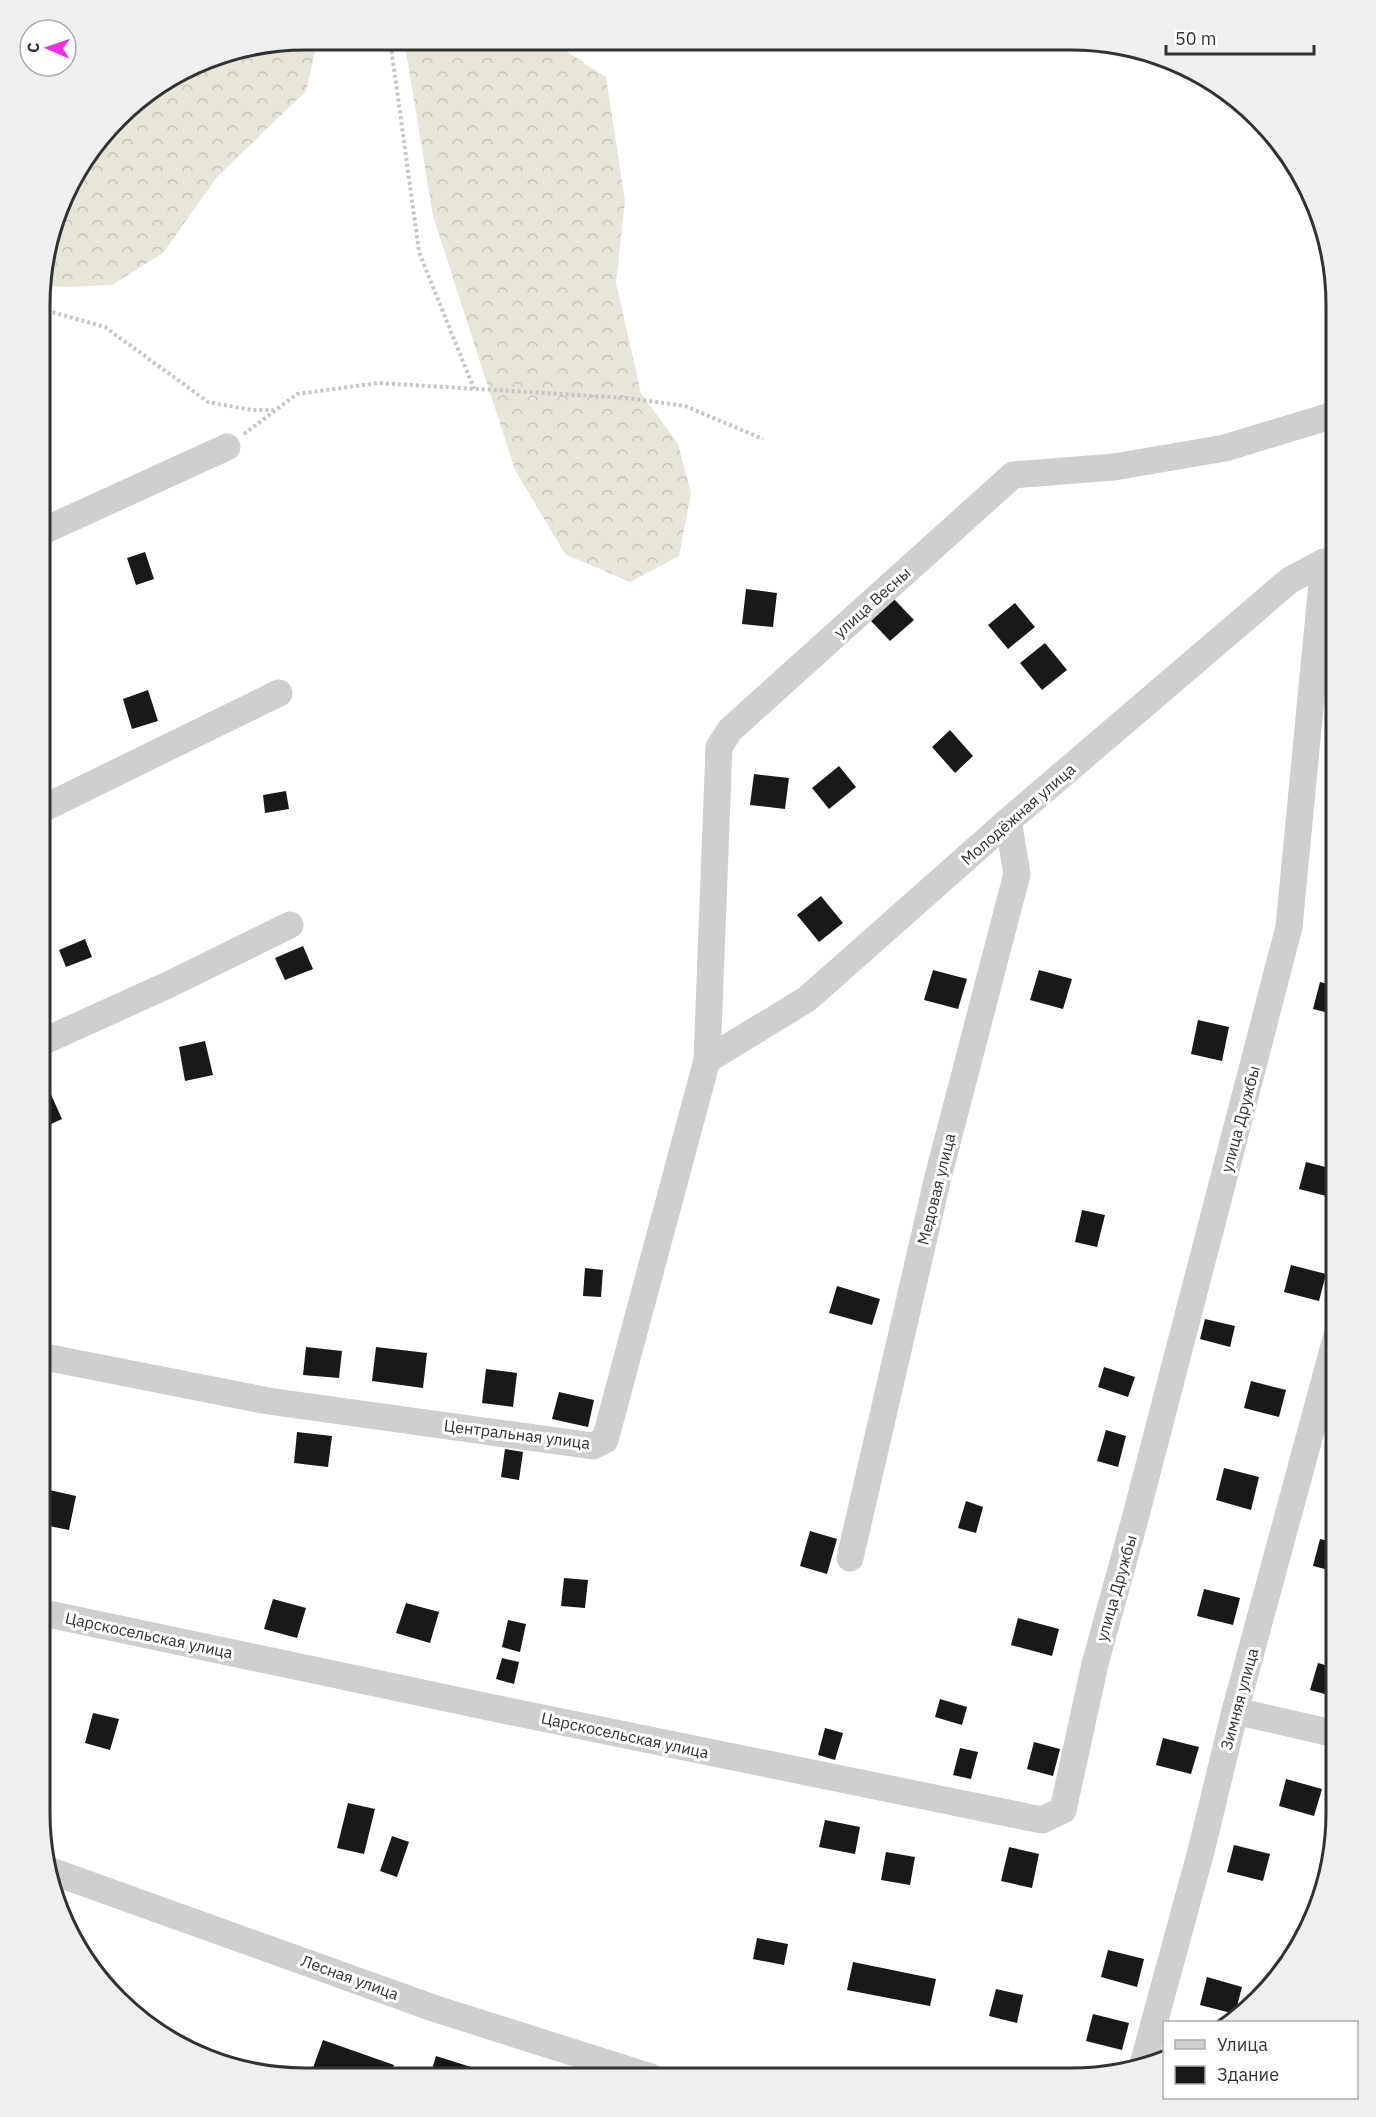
<svg xmlns="http://www.w3.org/2000/svg" width="1376" height="2117" font-family="'IBM Plex Sans',sans-serif">
	<style>
		.forest { fill: url(#forest-crowns) }
		.building { fill: #191919 }
		.lines { fill: none; stroke-linecap: round; stroke-linejoin: round }
		.path { stroke: #c6c6c6; stroke-width: 4; stroke-dasharray: 3 3; stroke-linecap: butt }
		.minor { stroke: #cfcfcf; stroke-width: 27 }
		.labels { text-anchor: middle; stroke-width: 6; stroke-linejoin: round; paint-order: stroke }
		.street-label { font-size: 16px; fill: #323232; stroke: #fff }
		.rim { fill: none; stroke: #323232; stroke-width: 3 }
	</style>
	<defs>
		<pattern id="forest-crowns" width="20" height="18" patternUnits="userSpaceOnUse" patternTransform="scale(1.5)"><rect width="20" height="18" fill="#eae5d9"/><path d="M2 6a3 3 0 1 1 6 0M12 15a3 3 0 1 1 6 0" fill="none" stroke="#c9c5bb"/></pattern>
	</defs>
	<rect width="100%" height="100%" fill="#fff"/>
	<g class="forest">
		<polygon points="305,39 318,39 306,91 217,177 163,253 112,285 63,287 41,285 41,271 67,187 129,105 203,59"/>
		<polygon points="404,39 549,40 606,77 625,201 616,283 641,393 678,444 691,493 679,556 630,582 565,554 515,470 433,216"/>
	</g>
	<g class="building">
		<polygon points="1331,275 1337,305 1337,312 1328,311"/>
		<polygon points="145,552 154,579 136,585 127,558"/>
		<polygon points="746,589 777,593 773,627 742,624"/>
		<polygon points="894,599 914,620 890,641 871,621"/>
		<polygon points="1015,603 1035,627 1008,649 988,625"/>
		<polygon points="1045,643 1067,670 1042,690 1020,663"/>
		<polygon points="1332,685 1337,687 1337,706 1327,703"/>
		<polygon points="148,690 158,721 132,729 123,699"/>
		<polygon points="950,730 973,756 955,773 932,747"/>
		<polygon points="839,766 856,787 829,809 812,788"/>
		<polygon points="754,774 789,778 785,809 750,805"/>
		<polygon points="286,791 289,809 265,813 263,795"/>
		<polygon points="821,896 843,923 819,942 797,915"/>
		<polygon points="85,939 92,957 66,967 59,950"/>
		<polygon points="303,946 313,969 285,980 275,958"/>
		<polygon points="933,970 967,979 958,1009 924,1000"/>
		<polygon points="1039,970 1072,979 1063,1009 1030,1000"/>
		<polygon points="1320,982 1337,986 1337,1015 1313,1009"/>
		<polygon points="1198,1020 1229,1027 1222,1061 1191,1054"/>
		<polygon points="205,1041 213,1075 185,1081 179,1047"/>
		<polygon points="1336,1053 1337,1053 1337,1082 1329,1080"/>
		<polygon points="49,1090 62,1119 40,1129 40,1095"/>
		<polygon points="1306,1162 1337,1170 1337,1187 1334,1198 1299,1189"/>
		<polygon points="1082,1210 1105,1215 1097,1247 1075,1242"/>
		<polygon points="1291,1265 1326,1274 1319,1301 1284,1292"/>
		<polygon points="585,1268 603,1270 601,1297 583,1296"/>
		<polygon points="837,1286 880,1299 872,1325 829,1313"/>
		<polygon points="1205,1319 1235,1326 1230,1347 1200,1339"/>
		<polygon points="306,1347 342,1351 339,1378 303,1375"/>
		<polygon points="376,1347 427,1353 423,1388 372,1381"/>
		<polygon points="1104,1367 1135,1377 1128,1397 1098,1387"/>
		<polygon points="486,1369 517,1373 513,1407 482,1403"/>
		<polygon points="1251,1381 1286,1390 1279,1417 1244,1408"/>
		<polygon points="559,1392 594,1400 588,1427 552,1419"/>
		<polygon points="1106,1430 1126,1436 1118,1467 1097,1461"/>
		<polygon points="297,1432 332,1436 328,1467 294,1463"/>
		<polygon points="505,1449 523,1452 519,1480 501,1477"/>
		<polygon points="1224,1468 1259,1477 1251,1510 1216,1500"/>
		<polygon points="45,1489 76,1496 69,1530 39,1524"/>
		<polygon points="966,1501 983,1507 976,1533 958,1528"/>
		<polygon points="810,1531 837,1539 827,1574 800,1566"/>
		<polygon points="1320,1539 1337,1543 1337,1572 1313,1566"/>
		<polygon points="564,1578 588,1580 585,1608 561,1606"/>
		<polygon points="1204,1589 1240,1598 1233,1625 1197,1616"/>
		<polygon points="273,1599 306,1608 297,1638 264,1629"/>
		<polygon points="406,1603 439,1612 430,1643 396,1633"/>
		<polygon points="1018,1618 1059,1629 1052,1656 1011,1645"/>
		<polygon points="508,1620 526,1624 520,1652 502,1647"/>
		<polygon points="502,1658 519,1662 514,1684 496,1679"/>
		<polygon points="1318,1663 1336,1668 1336,1697 1310,1690"/>
		<polygon points="940,1699 967,1707 962,1725 935,1717"/>
		<polygon points="93,1713 119,1719 110,1750 85,1743"/>
		<polygon points="825,1728 843,1733 835,1760 818,1755"/>
		<polygon points="1163,1738 1199,1747 1191,1774 1156,1765"/>
		<polygon points="1034,1742 1060,1749 1053,1776 1027,1769"/>
		<polygon points="960,1748 978,1752 971,1779 953,1775"/>
		<polygon points="1286,1779 1322,1789 1314,1816 1279,1806"/>
		<polygon points="348,1803 375,1809 364,1854 337,1848"/>
		<polygon points="825,1820 860,1827 855,1854 819,1847"/>
		<polygon points="392,1836 409,1842 397,1877 380,1871"/>
		<polygon points="1234,1845 1270,1854 1263,1881 1227,1872"/>
		<polygon points="1009,1847 1039,1854 1032,1888 1001,1881"/>
		<polygon points="886,1852 915,1857 910,1885 881,1880"/>
		<polygon points="757,1938 788,1944 784,1965 753,1959"/>
		<polygon points="1108,1950 1144,1959 1137,1987 1101,1977"/>
		<polygon points="853,1962 936,1979 930,2006 847,1990"/>
		<polygon points="1207,1977 1242,1987 1235,2014 1200,2005"/>
		<polygon points="996,1989 1023,1995 1017,2023 989,2016"/>
		<polygon points="1093,2014 1129,2023 1122,2050 1086,2041"/>
		<polygon points="323,2040 394,2065 390,2076 310,2076"/>
		<polygon points="436,2056 471,2067 468,2076 430,2076"/>
	</g>
	<g class="lines">
		<g class="path">
			<polyline points="390,39 419,252 474,389"/>
			<polyline points="41,309 105,327 208,402 251,410 273,410"/>
			<polyline points="244,434 297,394 378,383 627,398 685,406 763,439"/>
		</g>
		<g class="minor">
			<polyline points="41,532 227,447"/>
			<polyline points="40,810 279,693"/>
			<polyline points="40,1043 170,984 290,925"/>
			<polyline points="707,1060 807,999 1008,821 1290,580 1324,562"/>
			<polyline points="40,1356 268,1401 593,1446 605,1440 707,1060 719,747 730,730 1013,475 1114,467 1225,448 1337,414"/>
			<polyline points="850,1558 938,1177 1017,874 1008,821"/>
			<polyline points="39,1612 503,1710 1042,1820 1063,1810 1095,1664 1135,1519 1289,927 1324,562"/>
			<polyline points="1235,1711 1336,1734"/>
			<polyline points="51,1871 436,2009 651,2077"/>
			<polyline points="1143,2064 1201,1851 1235,1711 1337,1335"/>
		</g>
	</g>
	<g class="labels">
		<g class="street-label">
			<text transform="translate(872 602) rotate(-42)" y="6">улица Весны</text>
			<text transform="translate(1018 814) rotate(-41)" y="6">Молодёжная улица</text>
			<text transform="translate(1240 1119) rotate(-75)" y="6">улица Дружбы</text>
			<text transform="translate(936 1189) rotate(-76)" y="6">Медовая улица</text>
			<text transform="translate(517 1434) rotate(7)" y="6">Центральная улица</text>
			<text transform="translate(1116 1588) rotate(-74)" y="6">улица Дружбы</text>
			<text transform="translate(149 1635) rotate(12)" y="6">Царскосельская улица</text>
			<text transform="translate(1239 1699) rotate(-75)" y="6">Зимняя улица</text>
			<text transform="translate(625 1735) rotate(12)" y="6">Царскосельская улица</text>
			<text transform="translate(350 1977) rotate(20)" y="6">Лесная улица</text>
		</g>
	</g>
	<path d="M0 0H1376V2117H0ZM305 50H1071A255 255 0 0 1 1326 305V1813A255 255 0 0 1 1071 2068H305A255 255 0 0 1 50 1813V305A255 255 0 0 1 305 50Z" fill="#efefef" fill-rule="evenodd"/>
	<path class="rim" d="M305 50H1071A255 255 0 0 1 1326 305V1813A255 255 0 0 1 1071 2068H305A255 255 0 0 1 50 1813V305A255 255 0 0 1 305 50Z"/>
	<rect x="1163" y="2021" width="195" height="78" fill="#ffffff" stroke="#adadad" stroke-width="1.5"/>
	<rect x="1175" y="2040" width="30" height="9" fill="#cfcfcf" stroke="#adadad" stroke-width="1.5"/>
	<text x="1217" y="2051" font-size="18" fill="#323232">Улица</text>
	<rect x="1175" y="2066" width="30" height="18" fill="#191919" stroke="#adadad" stroke-width="1.5"/>
	<text x="1217" y="2081" font-size="18" fill="#323232">Здание</text>
	<g transform="translate(48 48) rotate(272)"><circle r="28" fill="#ffffff" stroke="#adadad" stroke-width="1.5"/>
	<path d="M0-4.5L10 22L0 15L-10 22Z" fill="#f02ee2"/>
	<text y="-9" font-size="16" font-weight="bold" text-anchor="middle" fill="#323232">С</text>
	</g>
	<path d="M1166 45v9h148v-9" fill="none" stroke="#323232" stroke-width="3"/>
	<text x="1175" y="45" font-size="18" fill="#323232" stroke="#ffffff" stroke-width="4.5" paint-order="stroke">50 m</text>
</svg>
